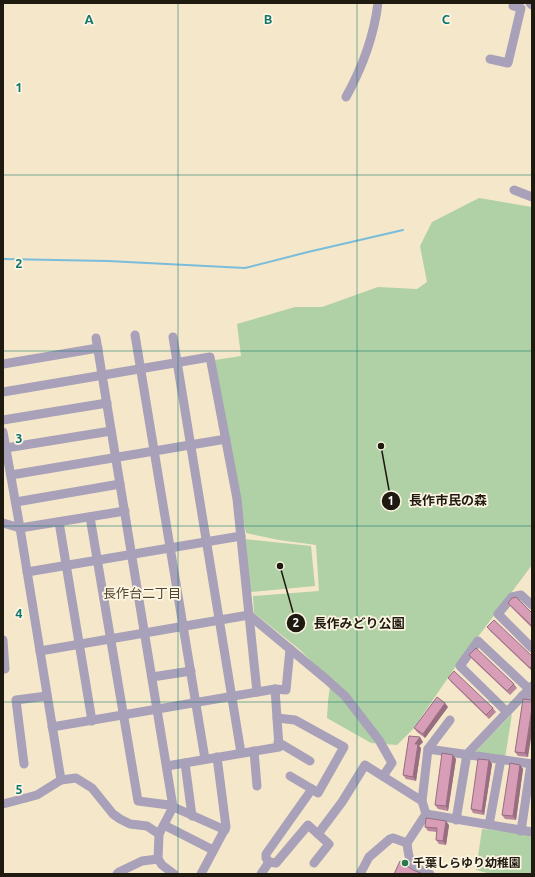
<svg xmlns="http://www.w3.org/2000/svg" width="535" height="877" font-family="Ubuntu,'Noto Sans JP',sans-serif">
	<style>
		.green { fill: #b0d0a5 }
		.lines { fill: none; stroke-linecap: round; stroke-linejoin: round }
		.stream { stroke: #7abdda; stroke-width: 2 }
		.minor { stroke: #a8a1b9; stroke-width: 9 }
		.wall { fill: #ba879d }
		.shaded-wall { fill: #976e80 }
		.building { fill: #d89db7; stroke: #976e80 }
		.grid { fill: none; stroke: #0f766e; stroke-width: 1; stroke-opacity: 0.55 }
		.poi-dot { fill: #257b4e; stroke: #fdf5e3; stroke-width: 1.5 }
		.labels { text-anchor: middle; stroke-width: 3.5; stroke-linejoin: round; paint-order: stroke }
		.poi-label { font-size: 12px; font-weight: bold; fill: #1f1a0f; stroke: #fdf5e3; text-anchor: start }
		.neighbourhood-label { font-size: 13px; fill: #51452c; stroke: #fdf5e3 }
		.grid-label { font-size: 13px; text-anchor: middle; font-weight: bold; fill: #0f766e; stroke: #fdf5e3; stroke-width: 3.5; stroke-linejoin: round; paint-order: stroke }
		.leader { fill: none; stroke: #1f1a0f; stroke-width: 1.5 }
		.callout-dot { fill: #1f1a0f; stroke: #fdf5e3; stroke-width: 1.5 }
		.mark-label { font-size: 12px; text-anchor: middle; font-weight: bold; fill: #fff }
		.callout-label { font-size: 13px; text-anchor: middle; font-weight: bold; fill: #1f1a0f; stroke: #fdf5e3; stroke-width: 3.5; stroke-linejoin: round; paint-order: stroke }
	</style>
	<rect width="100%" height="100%" fill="#f5e7ca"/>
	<g class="green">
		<polygon points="479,198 532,207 532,565 456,666 413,729 397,745 371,743 327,718 328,701 331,680 299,649 254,613 253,596 319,591 316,545 279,540 246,533 215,360 241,356 237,324 295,307 322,307 378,287 417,289 427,282 420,246 432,222"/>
		<polygon points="244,539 311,546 315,586 250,592"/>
		<polygon points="512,714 505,758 477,753 477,750"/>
		<polygon points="482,829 532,834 532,874 491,874 476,870"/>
	</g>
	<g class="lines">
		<polyline class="stream" points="3,259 108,261 245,268 308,252 403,230"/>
		<g class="minor">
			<polyline points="530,3 532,5"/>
			<polyline points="490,59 508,63 521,8 513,6 514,3"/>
			<path d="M346,97c16,-29 28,-61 32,-94"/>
			<polyline points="514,190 532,197"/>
			<polyline points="135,335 205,759"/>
			<polyline points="173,337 241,753"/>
			<polyline points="96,338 173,807 159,834"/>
			<polyline points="3,364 98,348"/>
			<polyline points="3,392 210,357 237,499 257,692"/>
			<polyline points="3,420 107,403"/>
			<polyline points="3,432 20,528 61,780"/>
			<polyline points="6,448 111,431"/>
			<polyline points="11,475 226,439"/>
			<polyline points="16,502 120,484"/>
			<polyline points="90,517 138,801 169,805 225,830"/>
			<polyline points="59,522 92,721"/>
			<polyline points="3,523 20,528 125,511"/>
			<polyline points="27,572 241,536"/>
			<polyline points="532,605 521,595 512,597 498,614 532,648"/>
			<polyline points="3,640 5,669"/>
			<polyline points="40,651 249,615 326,679 345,696 379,740 392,763 383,776"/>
			<polyline points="152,677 191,671"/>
			<polyline points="522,696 532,698"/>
			<polyline points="507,712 460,666 478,641 529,689"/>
			<polyline points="52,727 275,689 286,690 290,649"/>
			<polyline points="278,742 310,761"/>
			<polyline points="428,749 532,764"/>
			<polyline points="254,751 257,786"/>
			<polyline points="185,763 192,816"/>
			<polyline points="24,764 16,700 47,696"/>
			<polyline points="167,766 279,747 275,689"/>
			<polyline points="290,776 312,789"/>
			<polyline points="422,801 428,749 450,720"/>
			<polyline points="3,804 37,795 61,780 76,778 92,788 113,814 120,819 130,824 147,826 159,834 158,859 162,865 174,874"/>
			<polyline points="456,820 467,754 532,686"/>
			<polyline points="164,825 213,850"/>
			<polyline points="489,825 501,759"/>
			<polyline points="521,831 531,764"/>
			<path d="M407,843c2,21 4,24 23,31"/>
			<polyline points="269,862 266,858 266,854 312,789 318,793 344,747 295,720 277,718"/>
			<polyline points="314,863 329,844 318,834"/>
			<polyline points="117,874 119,872 142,861 158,859"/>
			<polyline points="201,874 226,827 217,757"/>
			<polyline points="261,874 269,862 276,863 308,825 318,834 342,802 365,765 422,801 426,814 532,832"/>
			<polyline points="360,874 369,857 390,839 393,838 407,843 426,814"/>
		</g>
	</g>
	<g class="wall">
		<polygon points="508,603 532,613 532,628 511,607"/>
		<polygon points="487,627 532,656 532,671 490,631"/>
		<polygon points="469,655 514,684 517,688 510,695 472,659"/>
		<polygon points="448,678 493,708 496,712 489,719 451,682"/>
		<polygon points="523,699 528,757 518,756 515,752"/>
		<polygon points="448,707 425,738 417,732 414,728"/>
		<polygon points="409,736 423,742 419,746 421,748 416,781 406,779 403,775"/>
		<polygon points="456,759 448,811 438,809 435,805"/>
		<polygon points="489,760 492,764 484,815 473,813 471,809"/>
		<polygon points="520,765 523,769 516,820 505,819 502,815"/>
		<polygon points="449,825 446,845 439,844 436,840 437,832 428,831 425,827"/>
	</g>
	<g class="shaded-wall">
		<polygon points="532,665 532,671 530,668"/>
		<polygon points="445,703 448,707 425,738 423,734"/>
		<polygon points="532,708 532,732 528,757 525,753"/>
		<polygon points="420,737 423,742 419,746 421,748 416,781 413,777 415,744"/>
		<polygon points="453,755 456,759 448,811 446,806"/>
		<polygon points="489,760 492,764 484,815 482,811"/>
		<polygon points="520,765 523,769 516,820 513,816"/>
		<polygon points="446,821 449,825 446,845 443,841"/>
	</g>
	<g class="building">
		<polygon points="516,597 532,613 532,626 508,603 512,598"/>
		<polygon points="494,620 532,656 532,665 530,668 487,627"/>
		<polygon points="476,648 514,684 507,691 469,655"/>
		<polygon points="454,671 493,708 486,715 448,678"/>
		<polygon points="437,697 445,703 423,734 414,728"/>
		<polygon points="523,699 532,700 532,708 525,753 515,752"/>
		<polygon points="409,736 420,737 415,744 418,744 413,777 403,775"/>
		<polygon points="442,753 453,755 446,806 435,805"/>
		<polygon points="478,759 489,760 482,811 471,809"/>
		<polygon points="510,763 520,765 513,816 502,815"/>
		<polygon points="426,818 446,821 443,841 436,840 437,828 425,827"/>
		<polygon points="400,861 413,870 423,874 394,874"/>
	</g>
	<path class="grid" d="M178,3v871M357,3v871M3,175h529M3,351h529M3,526h529M3,702h529"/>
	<circle class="poi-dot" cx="405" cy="863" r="4"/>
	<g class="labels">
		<g class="poi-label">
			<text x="413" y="867">千葉しらゆり幼稚園</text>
		</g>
		<g class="neighbourhood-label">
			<text x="142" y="598">長作台二丁目</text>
		</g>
	</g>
	<g class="grid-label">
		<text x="89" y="24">A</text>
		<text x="268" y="24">B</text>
		<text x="446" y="24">C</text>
		<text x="19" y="92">1</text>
		<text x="19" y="268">2</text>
		<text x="19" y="443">3</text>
		<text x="19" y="618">4</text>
		<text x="19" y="794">5</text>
	</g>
	<path class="leader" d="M381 446L391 501M280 566L296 623"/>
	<g class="callout-dot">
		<circle cx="381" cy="446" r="4"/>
		<circle cx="280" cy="566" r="4"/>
		<circle cx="391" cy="501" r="10"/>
		<circle cx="296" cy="623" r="10"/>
	</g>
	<g class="mark-label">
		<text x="391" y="505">1</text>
		<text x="296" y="627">2</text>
	</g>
	<g class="callout-label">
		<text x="448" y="505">長作市民の森</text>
		<text x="359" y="628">長作みどり公園</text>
	</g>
	<rect width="535" height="877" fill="none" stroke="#1f1a0f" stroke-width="8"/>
</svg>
